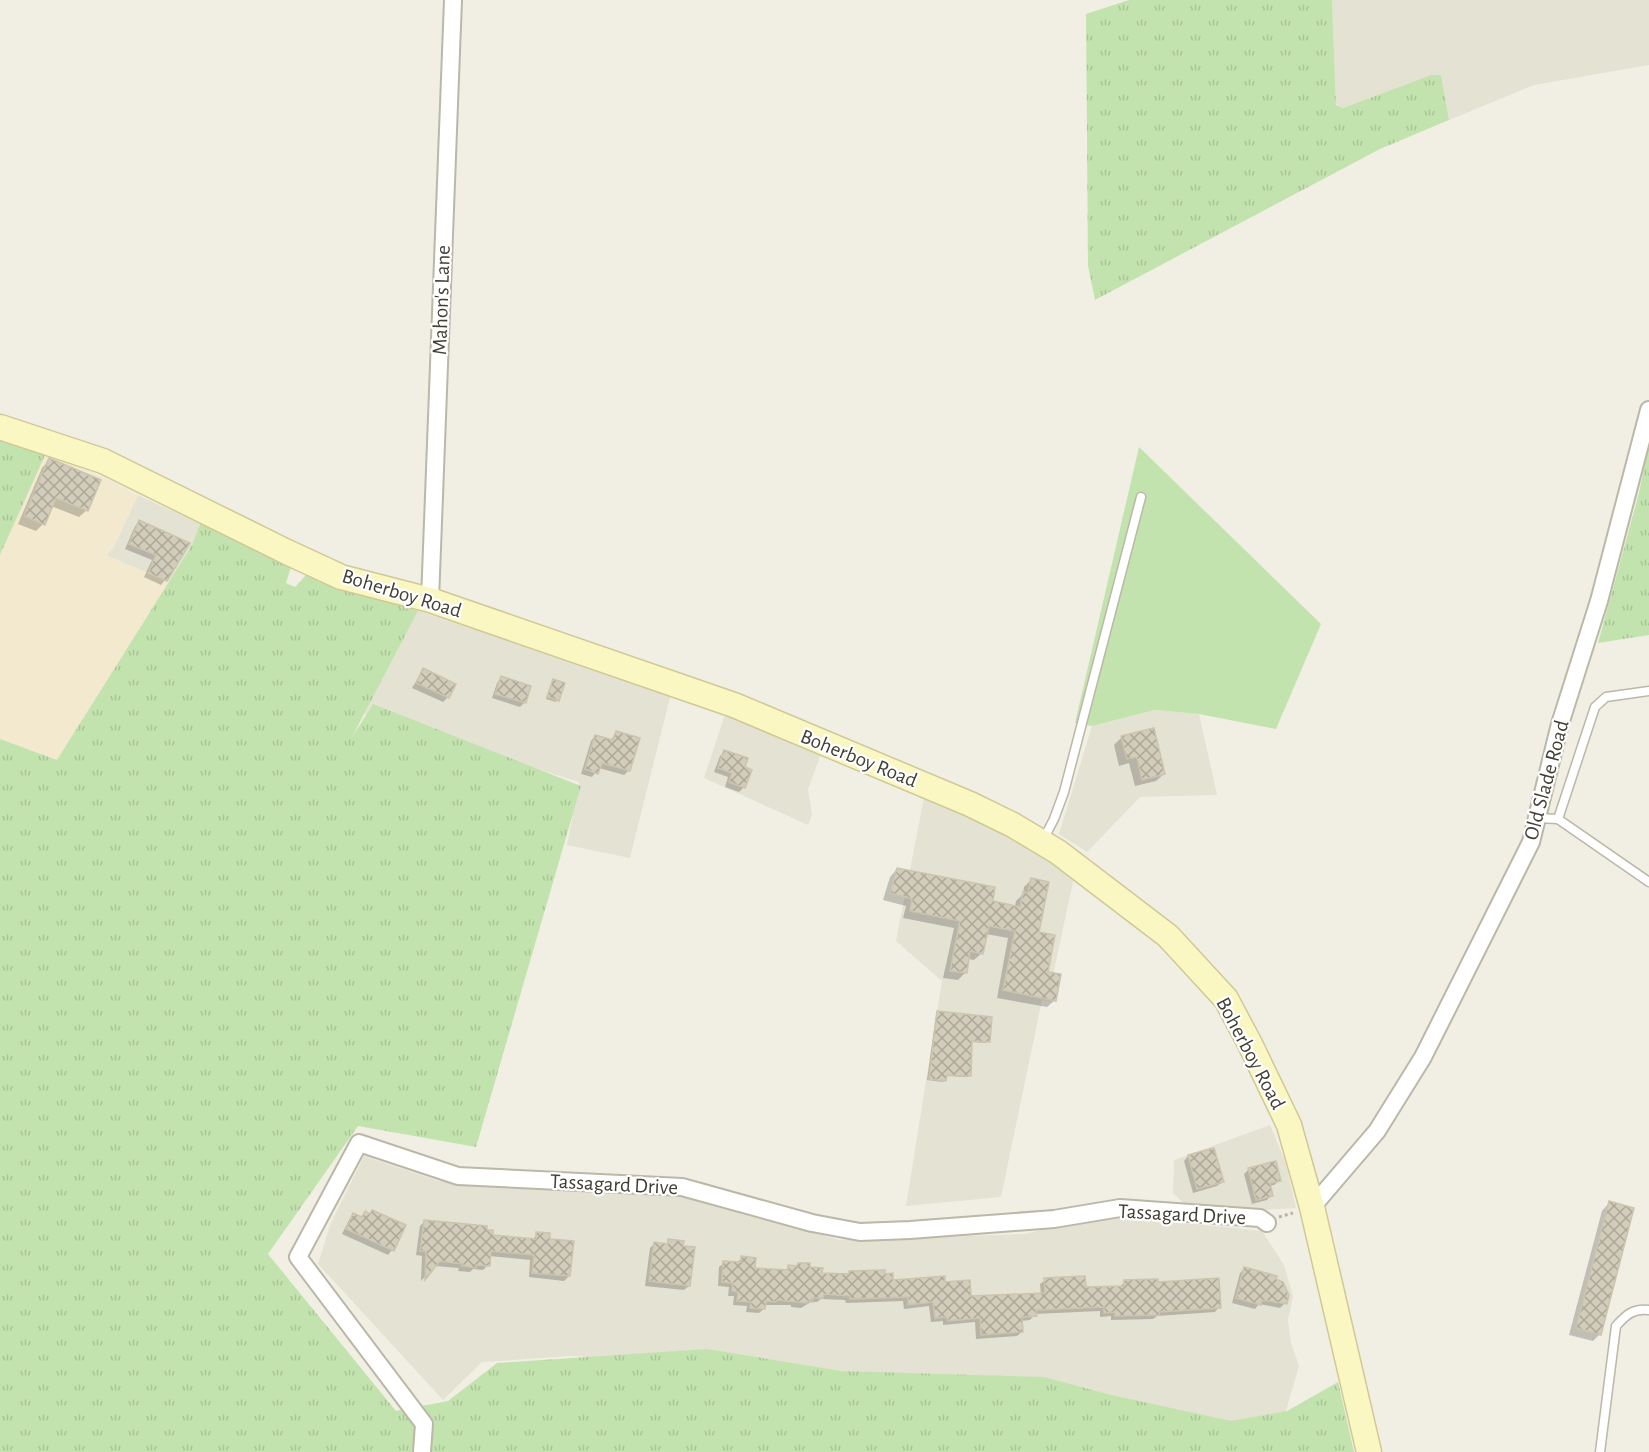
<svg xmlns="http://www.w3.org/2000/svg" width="1649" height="1452" font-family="'Alegreya Sans',sans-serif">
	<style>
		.residential { fill: #e4e2d2 }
		.commercial { fill: #f2e9cf }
		.grass { fill: url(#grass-tufts) }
		.green { fill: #c3e3ae }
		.shadow { fill: #0003 }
		.building { fill: url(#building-cross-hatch); stroke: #ccc5ae; stroke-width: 1.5 }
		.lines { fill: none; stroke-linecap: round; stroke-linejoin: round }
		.lane-casing { stroke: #bbb8a7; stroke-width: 11 }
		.street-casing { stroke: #bbb8a7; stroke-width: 20 }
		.secondary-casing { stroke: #cfc996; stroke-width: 27 }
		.path { stroke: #bcb699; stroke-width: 3; stroke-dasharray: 3 3; stroke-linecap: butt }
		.lane { stroke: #fff; stroke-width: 8 }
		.street { stroke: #fff; stroke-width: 16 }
		.secondary { stroke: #fbf7c3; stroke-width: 24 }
		.labels { text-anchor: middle; stroke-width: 4.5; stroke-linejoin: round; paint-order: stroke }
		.street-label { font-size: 21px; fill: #423f34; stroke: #fff }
	</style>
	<defs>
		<pattern id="grass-tufts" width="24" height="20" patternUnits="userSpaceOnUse" patternTransform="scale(1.5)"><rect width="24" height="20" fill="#c3e3ae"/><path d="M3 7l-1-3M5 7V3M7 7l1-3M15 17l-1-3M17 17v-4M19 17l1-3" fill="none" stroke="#a9c496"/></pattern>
		<pattern id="building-cross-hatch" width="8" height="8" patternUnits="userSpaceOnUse" patternTransform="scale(1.5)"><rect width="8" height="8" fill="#d2ccba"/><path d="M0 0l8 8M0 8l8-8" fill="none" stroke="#aca798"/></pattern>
	</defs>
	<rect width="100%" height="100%" fill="#f1efe4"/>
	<g class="residential">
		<polygon points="1332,0 1649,0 1649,65 1534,85 1449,120 1441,75 1431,75 1343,108 1336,104"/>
		<polygon points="138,495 200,524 192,545 169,582 107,556 108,553 114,547"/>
		<polygon points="418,611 671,694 630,858 567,845 579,782 364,714"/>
		<polygon points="1155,710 1199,714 1217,795 1140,797 1087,852 1059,834 1092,726"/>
		<polygon points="725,714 821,754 808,789 812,814 808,825 704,778"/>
		<polygon points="924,798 1025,843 1074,877 1053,975 1058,977 1053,1002 1042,1000 1001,1197 906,1206 942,981 896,941"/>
		<polygon points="1270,1125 1285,1161 1296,1208 1263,1210 1186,1205 1173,1193 1174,1160"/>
		<polygon points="364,1156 439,1181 584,1192 668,1194 694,1199 840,1240 1026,1234 1100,1214 1262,1231 1284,1265 1293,1296 1288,1320 1291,1343 1299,1366 1285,1414 1231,1421 1172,1411 1042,1380 710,1365 572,1356 482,1362 443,1400 318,1264 330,1225"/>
	</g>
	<polygon class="commercial" points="46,453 109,480 138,495 114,547 108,552 108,556 169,582 57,760 0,739 0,555"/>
	<g class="grass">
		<polygon points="1129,0 1332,0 1336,105 1343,108 1431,75 1441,75 1449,120 1380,149 1095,300 1088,266 1086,14"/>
		<polygon points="0,438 46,453 0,555"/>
		<polygon points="1649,444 1649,635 1598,643 1639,493"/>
		<polygon points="200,524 210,527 291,567 286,583 295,587 306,575 327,584 418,611 352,737 373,704 581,786 476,1147 358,1126 268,1254 396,1411 448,1401 497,1363 707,1349 841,1371 1044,1377 1107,1394 1231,1421 1287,1411 1338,1382 1354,1452 0,1452 0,739 57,760 192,545"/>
	</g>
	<polygon class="green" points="1139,447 1321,624 1276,729 1199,714 1155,710 1092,726 1075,723"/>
	<g class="shadow">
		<polygon points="49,460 87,510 79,517 51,506 43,524 36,531 18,524 42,468"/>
		<polygon points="139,522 164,531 165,580 161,585 144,577 152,560 125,549 135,526"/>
		<polygon points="423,670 454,684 448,697 443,702 412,688"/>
		<polygon points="501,678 525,702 520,707 492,698 497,683"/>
		<polygon points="553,680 563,684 556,702 546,699"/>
		<polygon points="616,733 629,770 624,775 599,768 592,777 581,774 591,741 595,736 610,741"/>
		<polygon points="1122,737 1164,774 1156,781 1135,786 1129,763 1119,766 1114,745"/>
		<polygon points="725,752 743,768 744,787 739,792 725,787 728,777 714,772 720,756"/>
		<polygon points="897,869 991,903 1015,907 1016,901 1023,894 1024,887 1031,880 1038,933 1046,973 1055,1000 1047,1007 997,998 1008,938 986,934 982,953 974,960 968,959 966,972 958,980 943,978 954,928 903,918 906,906 883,900 890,877"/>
		<polygon points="938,1012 988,1041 986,1043 971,1042 970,1075 968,1077 945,1076 943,1082 927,1080 936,1014"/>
		<polygon points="1188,1156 1222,1182 1217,1186 1193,1193 1184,1161"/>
		<polygon points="1249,1169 1279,1181 1274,1185 1269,1186 1271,1195 1267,1200 1252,1204 1244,1174"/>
		<polygon points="1609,1203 1600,1334 1593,1341 1569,1335 1602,1211"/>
		<polygon points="372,1211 392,1250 388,1255 342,1234 349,1220 353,1215 360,1218 365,1213 369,1215"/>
		<polygon points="424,1222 485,1231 491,1236 532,1240 537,1234 548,1240 569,1276 564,1281 529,1277 530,1260 489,1256 488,1265 483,1270 473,1269 470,1272 458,1271 459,1268 435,1266 421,1281 422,1256 416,1255 420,1226"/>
		<polygon points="669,1241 689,1286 684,1290 645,1286 650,1248 654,1244 665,1245"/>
		<polygon points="742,1258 753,1269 784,1271 789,1267 795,1267 798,1264 821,1274 846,1276 849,1273 884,1275 892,1281 944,1283 970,1297 1041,1295 1040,1284 1045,1280 1084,1288 1120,1287 1125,1281 1157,1284 1219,1307 1215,1312 1157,1316 1153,1319 1111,1320 1111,1316 1100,1317 1100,1311 1035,1314 1030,1320 1021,1321 1022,1332 1017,1336 976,1339 975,1322 943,1325 943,1321 931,1322 929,1306 904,1309 903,1301 846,1303 845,1300 821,1299 817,1302 811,1302 801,1308 791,1307 791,1305 764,1305 764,1309 759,1313 746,1312 747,1306 733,1305 734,1296 728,1296 729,1287 718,1286 719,1267 724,1263 736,1263"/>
		<polygon points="1244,1269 1285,1303 1280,1308 1259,1304 1255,1309 1232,1303 1240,1273"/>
	</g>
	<g class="building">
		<polygon points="49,458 101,480 88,511 56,498 45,525 24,516"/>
		<polygon points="139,520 190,543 167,581 148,573 156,555 129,544"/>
		<polygon points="423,668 456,684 449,698 416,683"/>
		<polygon points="501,676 531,686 526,703 495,694"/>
		<polygon points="553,679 565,683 559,701 547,697"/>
		<polygon points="1154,728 1165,774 1142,780 1137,757 1127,759 1121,736"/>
		<polygon points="616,731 640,738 630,771 602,763 598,774 585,769 595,735 613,740"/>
		<polygon points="724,750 748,758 745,767 752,770 745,788 729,782 732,773 718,768"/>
		<polygon points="897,868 995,887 993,901 1020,907 1023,892 1028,893 1031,878 1049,882 1039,932 1055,935 1048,972 1061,974 1056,1001 1003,990 1015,931 989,926 983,954 970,951 967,973 950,971 960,921 910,911 912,899 890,893"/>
		<polygon points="937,1011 992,1017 990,1042 972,1041 971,1076 947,1075 946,1081 929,1079"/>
		<polygon points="1214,1148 1224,1182 1197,1189 1188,1155"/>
		<polygon points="1276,1161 1281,1181 1270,1183 1273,1196 1256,1200 1248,1168"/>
		<polygon points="1609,1201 1634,1208 1601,1335 1576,1328"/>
		<polygon points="372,1210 406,1225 394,1251 346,1229 353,1213 362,1217 365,1211 370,1214"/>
		<polygon points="424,1220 487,1226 487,1230 493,1230 493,1235 536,1239 536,1232 550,1233 550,1239 574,1241 570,1276 532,1273 534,1255 491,1251 490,1266 476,1265 476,1268 462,1266 463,1264 440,1261 425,1280 426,1251 420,1251"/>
		<polygon points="668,1239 684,1241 683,1246 695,1247 690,1286 649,1281 654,1242 668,1244"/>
		<polygon points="741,1256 756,1258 755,1268 788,1270 788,1265 797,1266 798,1263 810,1263 810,1267 823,1268 822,1273 849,1274 849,1271 885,1270 885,1274 893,1273 893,1280 945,1276 945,1282 970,1280 971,1296 1045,1293 1044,1278 1085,1276 1086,1287 1124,1286 1124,1280 1158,1279 1158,1282 1219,1278 1221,1308 1159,1312 1159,1315 1115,1316 1115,1312 1104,1313 1104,1307 1036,1310 1037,1316 1022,1317 1023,1332 981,1335 980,1318 948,1321 947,1317 935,1318 933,1302 908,1305 908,1297 850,1299 850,1296 824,1294 823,1298 813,1298 813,1302 807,1301 807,1303 777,1300 776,1302 766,1301 765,1309 750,1308 751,1302 737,1301 738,1292 732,1291 733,1283 722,1282 723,1261 741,1262"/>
		<polygon points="1244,1267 1277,1276 1276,1279 1283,1282 1289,1295 1287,1304 1262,1300 1261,1305 1236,1298"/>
	</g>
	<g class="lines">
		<g class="lane-casing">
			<g id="lane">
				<polyline points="1537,818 1558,819 1649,882"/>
				<polyline points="1558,819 1595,707 1606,697 1649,691"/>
				<polyline points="1042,842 1054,819 1064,792 1141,497"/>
				<path d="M1600,1452l16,-126c10,-11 17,-18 33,-16"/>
			</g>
		</g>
		<g class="street-casing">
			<g id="street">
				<polyline points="430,600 453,0"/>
				<polyline points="1312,1207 1377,1131 1423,1057 1531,842 1560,724 1599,601 1649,410"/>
				<polyline points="422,1452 424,1424 298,1257 359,1143 458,1176 682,1187 812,1223 860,1232 910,1230 1054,1219 1120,1208 1260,1218 1267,1223"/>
			</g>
		</g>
		<g class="secondary-casing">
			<polyline id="secondary" points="0,427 103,461 287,552 341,577 430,600 734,705 970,804 1013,825 1058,852 1168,936 1226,999 1250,1044 1289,1125 1312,1207 1369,1452"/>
		</g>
		<polyline class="path" points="1279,1217 1293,1213"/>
		<use href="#lane" class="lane"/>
		<use href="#street" class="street"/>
		<use href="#secondary" class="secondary"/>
	</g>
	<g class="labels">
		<g class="street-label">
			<text transform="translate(441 300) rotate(-88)" y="7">Mahon's Lane</text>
			<text transform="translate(402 593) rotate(17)" y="7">Boherboy Road</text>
			<text transform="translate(859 758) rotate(22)" y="7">Boherboy Road</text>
			<text transform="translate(1546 780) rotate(-75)" y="7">Old Slade Road</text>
			<text transform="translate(1251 1053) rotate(62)" y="7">Boherboy Road</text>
			<text transform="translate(614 1184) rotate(3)" y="7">Tassagard Drive</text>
			<text transform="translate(1182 1214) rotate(3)" y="7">Tassagard Drive</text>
		</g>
	</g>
</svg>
